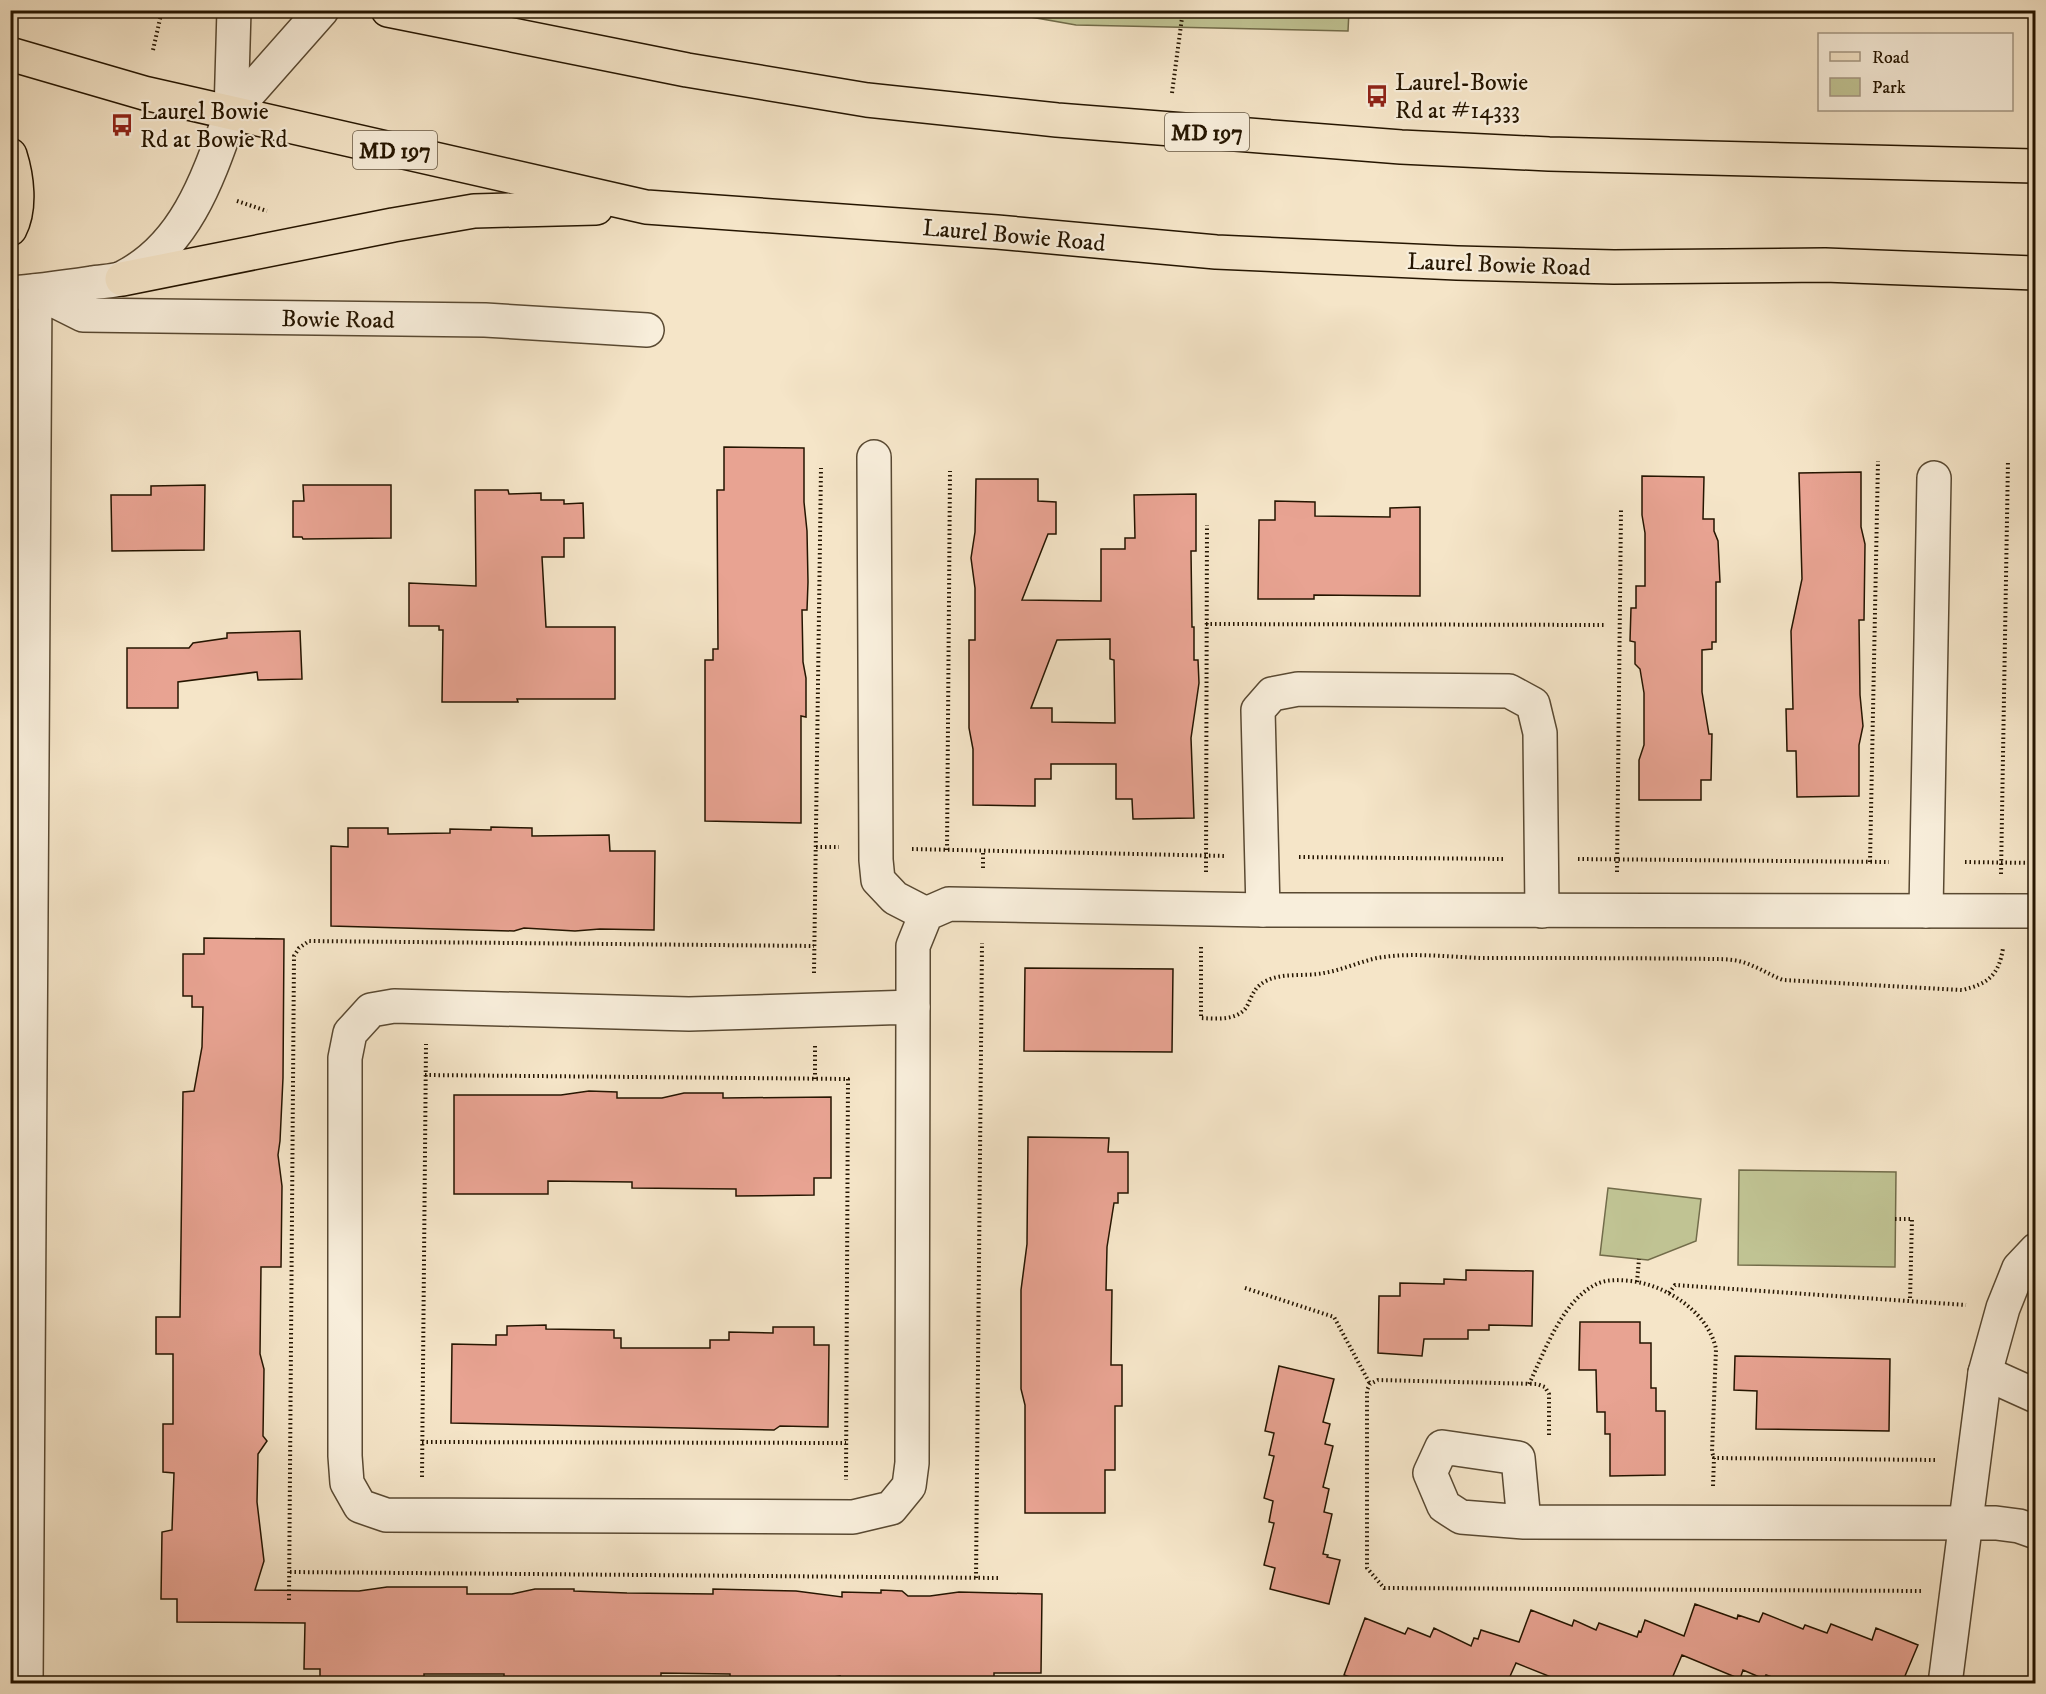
<svg xmlns="http://www.w3.org/2000/svg" width="2046" height="1694" font-family="'IM FELL DW Pica',serif">
	<style>
		.green { fill: #c0c393; stroke: #726c4a; stroke-width: 1.5 }
		.building { fill: #e8a392; stroke: #251500; stroke-width: 1.5; fill-rule: evenodd }
		.lines { fill: none; stroke-linecap: round; stroke-linejoin: round }
		.minor-casing { stroke: #594932; stroke-width: 36 }
		.tertiary-casing { stroke: #594932; stroke-width: 36 }
		.primary-casing { stroke: #251500; stroke-width: 36 }
		.path { stroke: #251500; stroke-width: 4; stroke-dasharray: 1.5 3; stroke-linecap: butt }
		.minor { stroke: #f8eedb; stroke-width: 33 }
		.tertiary { stroke: #f8eedb; stroke-width: 33 }
		.primary { stroke: #f5e5c8; stroke-width: 33 }
		.labels { text-anchor: middle; stroke-width: 4.5; stroke-linejoin: round; paint-order: stroke }
		.shield { fill: #f8eedb; stroke: #645642; stroke-width: 1.5 }
		.shield-label { font-size: 22px; font-weight: bold; fill: #251500 }
		.poi-label { font-size: 24px; fill: #251500; stroke: #f8eedb; text-anchor: start }
		.street-label { font-size: 24px; fill: #251500; stroke: #f8eedb }
	</style>
	<rect width="100%" height="100%" fill="#f5e5c8"/>
	<filter id="stains"><feTurbulence type="fractalNoise" baseFrequency=".00333" numOctaves="4"/><feColorMatrix values="0 0 0 0 .2 0 0 0 0 .09 0 0 0 0 .02 0 0 0 .5 -.17"/></filter>
	<radialGradient id="worn" r=".72"><stop offset=".6" stop-color="#630" stop-opacity="0"/><stop offset="1" stop-color="#630" stop-opacity=".3"/></radialGradient>
	<g class="green">
		<polygon points="997,11 1349,10 1349,11 1348,31 1076,25"/>
		<polygon points="1739,1170 1896,1172 1895,1267 1738,1265"/>
		<polygon points="1608,1188 1701,1199 1696,1241 1648,1260 1600,1255"/>
	</g>
	<g class="building">
		<polygon points="724,447 804,448 804,502 807,531 808,582 807,610 802,610 803,662 806,678 806,717 801,716 801,823 705,821 705,660 713,660 713,649 718,649 717,490 724,490"/>
		<polygon points="1861,472 1861,527 1865,544 1864,620 1859,620 1860,695 1863,726 1859,745 1859,796 1797,797 1796,751 1787,751 1786,709 1793,709 1791,631 1802,579 1799,473"/>
		<polygon points="1642,476 1704,477 1703,519 1714,519 1714,531 1718,541 1720,582 1716,582 1716,642 1712,642 1712,649 1702,650 1702,692 1709,734 1712,734 1711,780 1701,780 1701,800 1639,800 1639,760 1644,745 1644,693 1640,669 1635,664 1635,642 1630,641 1631,608 1636,608 1636,586 1645,586 1645,533 1642,515"/>
		<path d="M976,479h62v22l18,1v32h-8l-26,66 79,1v-52h24v-11h10l-1,-43 62,-1v57h-5l1,76h2v33h4l1,23 -8,55 3,80 -61,1 -1,-20h-16v-35h-65v15h-16v27l-62,-1v-56l-4,-21v-88h6v-52l-4,-30 4,-26zM1110,639v20l4,1 1,63 -63,-1v-14h-21l26,-68z"/>
		<polygon points="205,485 204,550 112,551 111,495 151,495 151,486"/>
		<polygon points="303,485 391,485 391,538 303,539 302,537 293,537 293,501 304,501"/>
		<polygon points="475,490 508,490 509,494 541,493 541,500 564,500 564,504 583,503 584,538 564,538 564,557 542,557 546,627 615,627 615,699 517,699 518,702 442,702 443,630 439,630 439,626 409,626 409,583 476,586"/>
		<polygon points="1275,501 1315,502 1315,516 1390,517 1390,508 1420,507 1420,596 1314,595 1314,599 1258,599 1259,520 1275,520"/>
		<polygon points="300,631 302,679 258,680 257,672 178,682 178,708 127,708 127,648 189,648 193,643 227,638 227,633"/>
		<polygon points="491,827 532,828 532,836 609,835 610,851 655,851 654,930 600,929 575,931 524,928 514,931 331,926 331,846 348,847 348,828 388,828 388,834 450,833 450,829 491,830"/>
		<polygon points="204,938 284,939 283,1078 280,1141 278,1155 282,1186 281,1267 261,1267 260,1354 264,1369 263,1436 267,1441 258,1454 257,1502 264,1561 255,1590 359,1591 387,1587 467,1587 467,1594 512,1594 535,1589 574,1589 574,1591 627,1593 713,1594 713,1589 796,1591 842,1597 842,1592 881,1593 881,1590 902,1591 908,1596 930,1596 959,1592 1042,1594 1041,1673 994,1673 994,1682 984,1683 840,1683 840,1676 798,1683 730,1683 730,1674 661,1673 661,1683 586,1683 586,1677 504,1678 504,1674 424,1674 424,1677 360,1677 360,1683 320,1683 320,1669 304,1669 305,1623 177,1622 177,1599 161,1599 162,1532 172,1530 174,1473 163,1472 163,1424 173,1424 173,1354 156,1354 156,1317 180,1317 183,1092 194,1091 202,1047 203,1007 192,1007 192,996 183,996 183,954 204,954"/>
		<polygon points="1025,968 1173,969 1172,1052 1024,1051"/>
		<polygon points="589,1091 617,1092 617,1098 662,1098 684,1093 723,1093 723,1098 831,1097 831,1178 814,1178 814,1195 736,1196 736,1189 632,1188 632,1182 548,1181 548,1194 454,1194 454,1095 561,1095"/>
		<polygon points="1028,1137 1109,1138 1108,1152 1128,1152 1128,1193 1118,1193 1118,1203 1114,1203 1107,1247 1106,1290 1112,1290 1111,1365 1122,1365 1122,1406 1115,1406 1115,1470 1105,1470 1105,1513 1025,1513 1025,1405 1021,1389 1021,1290 1027,1244"/>
		<polygon points="1466,1270 1533,1271 1532,1326 1489,1325 1489,1330 1468,1330 1468,1339 1424,1339 1422,1356 1378,1353 1379,1296 1400,1296 1400,1283 1444,1284 1444,1279 1466,1280"/>
		<polygon points="1580,1322 1640,1322 1640,1343 1651,1343 1651,1388 1656,1388 1656,1411 1665,1411 1665,1475 1610,1476 1610,1434 1605,1434 1605,1412 1597,1412 1596,1370 1579,1370"/>
		<polygon points="546,1325 546,1329 614,1330 614,1338 621,1338 621,1348 710,1348 710,1340 729,1340 729,1332 773,1333 773,1327 814,1327 814,1345 829,1345 828,1427 780,1426 774,1430 451,1423 452,1344 496,1345 496,1335 507,1335 507,1326"/>
		<polygon points="1735,1356 1890,1359 1889,1431 1756,1429 1757,1391 1734,1390"/>
		<polygon points="1279,1366 1334,1379 1323,1422 1330,1424 1325,1444 1333,1446 1323,1487 1329,1489 1324,1512 1332,1514 1323,1554 1328,1555 1327,1557 1340,1560 1329,1604 1270,1589 1275,1568 1264,1565 1274,1523 1269,1522 1273,1501 1264,1498 1274,1456 1269,1455 1274,1433 1265,1431"/>
		<polygon points="1695,1604 1737,1619 1738,1615 1759,1622 1763,1613 1803,1629 1805,1625 1827,1633 1831,1624 1872,1640 1876,1628 1918,1645 1902,1683 1790,1683 1766,1675 1764,1679 1743,1670 1740,1679 1682,1655 1670,1683 1566,1683 1516,1663 1507,1683 1368,1683 1344,1675 1365,1618 1405,1634 1408,1628 1430,1637 1434,1628 1471,1646 1474,1638 1478,1639 1481,1630 1519,1642 1531,1610 1572,1626 1574,1620 1596,1630 1599,1623 1637,1637 1639,1631 1641,1632 1645,1620 1684,1636"/>
	</g>
	<g class="lines">
		<g class="minor-casing">
			<g id="minor">
				<polyline points="231,113 322,10"/>
				<polyline points="231,113 234,10"/>
				<polyline points="874,457 876,860 878,880 895,898 926,914"/>
				<polyline points="1263,910 1258,710 1272,694 1298,689 1509,691 1533,704 1540,733 1542,911"/>
				<polyline points="1926,911 1934,478"/>
				<polygon points="394,1006 689,1014 913,1007 912,1463 909,1486 891,1508 853,1517 386,1515 360,1506 347,1483 345,1456 345,1058 350,1033 371,1010"/>
				<polyline points="913,1007 913,946 926,914 949,904 1263,910 2036,911"/>
				<polyline points="1985,1373 2036,1396"/>
				<polyline points="1524,1522 1518,1458 1442,1447 1430,1473 1444,1506 1461,1517 1524,1522 1996,1523 2019,1526 2036,1532"/>
				<polyline points="26,1684 35,291 83,315 485,320 647,330"/>
				<polyline points="1945,1684 1985,1373 2003,1308 2019,1268 2036,1250"/>
			</g>
		</g>
		<g class="tertiary-casing">
			<path id="tertiary" d="M10,293c28,-2 55,-6 82,-10 10,-2 23,-1 32,-6 63,-32 85,-102 107,-164"/>
		</g>
		<g class="primary-casing">
			<g id="primary">
				<polyline points="388,10 687,70 867,100 1057,120 1401,147 1549,154 2036,166"/>
				<polyline points="10,54 144,93 646,207 997,232 1216,252 1457,263 1614,267 1825,265 2036,273"/>
				<path d="M10,155c7,22 11,53 0,74"/>
				<polyline points="122,279 393,225 474,211 596,208"/>
			</g>
		</g>
		<g class="path">
			<polyline points="153,50 162,10"/>
			<polyline points="1172,93 1183,10"/>
			<polyline points="237,201 267,211"/>
			<polyline points="1206,624 1605,625"/>
			<polyline points="816,847 839,847"/>
			<polyline points="912,849 1226,856"/>
			<polyline points="947,850 950,471"/>
			<polyline points="1299,857 1505,859"/>
			<polyline points="1578,859 1889,862"/>
			<polyline points="1870,862 1878,461"/>
			<polyline points="1965,862 2036,863"/>
			<polyline points="983,868 983,851"/>
			<polyline points="1206,872 1207,525"/>
			<polyline points="1617,872 1621,510"/>
			<polyline points="2001,874 2008,460"/>
			<path d="M1201,947v71c17,1 41,3 48,-16 4,-9 7,-16 17,-21 17,-9 39,-4 58,-8 18,-3 35,-11 53,-15 34,-6 70,-1 105,0 78,0 156,0 233,1 13,0 26,1 38,7 10,4 19,10 30,14l179,10c26,-6 37,-15 41,-42"/>
			<polyline points="814,973 821,468"/>
			<polyline points="815,1046 815,1079"/>
			<polyline points="425,1075 848,1079 846,1480"/>
			<polyline points="1895,1219 1912,1219 1910,1300"/>
			<polyline points="1637,1282 1639,1259"/>
			<polyline points="1245,1288 1334,1317 1370,1384"/>
			<polyline points="1669,1293 1675,1285 1966,1305"/>
			<path d="M1529,1384c16,-33 34,-86 70,-101 10,-4 21,-3 32,-2 14,2 27,6 39,13 21,11 41,31 46,55l-4,103 2,6"/>
			<polyline points="1549,1435 1549,1394 1545,1387 1537,1384 1378,1380 1370,1384 1367,1390 1367,1568 1384,1588 1921,1591"/>
			<polyline points="422,1442 846,1443"/>
			<polyline points="422,1477 426,1044"/>
			<polyline points="1713,1486 1714,1458 1936,1460"/>
			<polyline points="290,1572 998,1578"/>
			<polyline points="976,1578 982,943"/>
			<polyline points="289,1600 294,956 299,948 309,941 814,946"/>
		</g>
		<use href="#minor" class="minor"/>
		<use href="#tertiary" class="tertiary"/>
		<use href="#primary" class="primary"/>
	</g>
	<defs>
		<g id="bus-bare" transform="scale(1.8)"><path d="M-5-6H5V4H4V6H2V4H-2V6H-4V4H-5ZM-3.5-4V0h7V-4ZM-3.5 1.2v1.5H-2V1.2ZM2 1.2v1.5H3.5V1.2Z" fill="#8f2418" stroke="#f8eedb" stroke-width="2.5" paint-order="stroke"/></g>
	</defs>
	<g fill-rule="evenodd">
		<use href="#bus-bare" x="1377" y="96"/>
		<use href="#bus-bare" x="122" y="125"/>
	</g>
	<g class="labels">
		<g class="shield">
			<rect x="1165" y="113" width="84" height="38" rx="4.5"/>
			<rect x="353" y="131" width="84" height="38" rx="4.5"/>
		</g>
		<g class="shield-label">
			<text x="1207" y="140">MD 197</text>
			<text x="395" y="158">MD 197</text>
		</g>
		<g class="poi-label">
			<text x="1395" y="90">Laurel-Bowie<tspan x="1395" dy="28">Rd at #14333</tspan></text>
			<text x="140" y="119">Laurel Bowie<tspan x="140" dy="28">Rd at Bowie Rd</tspan></text>
		</g>
		<g class="street-label">
			<text transform="translate(1014 235) rotate(5)" y="8">Laurel Bowie Road</text>
			<text transform="translate(1499 264) rotate(2)" y="8">Laurel Bowie Road</text>
			<text transform="translate(338 319) rotate(1)" y="8">Bowie Road</text>
		</g>
	</g>
	<rect width="2046" height="1694" fill="none" stroke="#f5e5c8" stroke-width="36"/>
	<rect x="12" y="12" width="2022" height="1670" fill="none" stroke="#251500" stroke-width="3"/>
	<rect x="18" y="18" width="2010" height="1658" fill="none" stroke="#251500" stroke-width="1.5"/>
	<rect x="1818" y="33" width="195" height="78" fill="#f8eedb" stroke="#a49783" stroke-width="1.5"/>
	<rect x="1830" y="52" width="30" height="9" fill="#f5e5c8" stroke="#a49783" stroke-width="1.5"/>
	<text x="1872" y="63" font-size="18" fill="#251500">Road</text>
	<rect x="1830" y="78" width="30" height="18" fill="#c0c393" stroke="#a49783" stroke-width="1.5"/>
	<text x="1872" y="93" font-size="18" fill="#251500">Park</text>
	<rect width="100%" height="100%" filter="url(#stains)"/>
	<rect width="100%" height="100%" fill="url(#worn)"/>
</svg>
